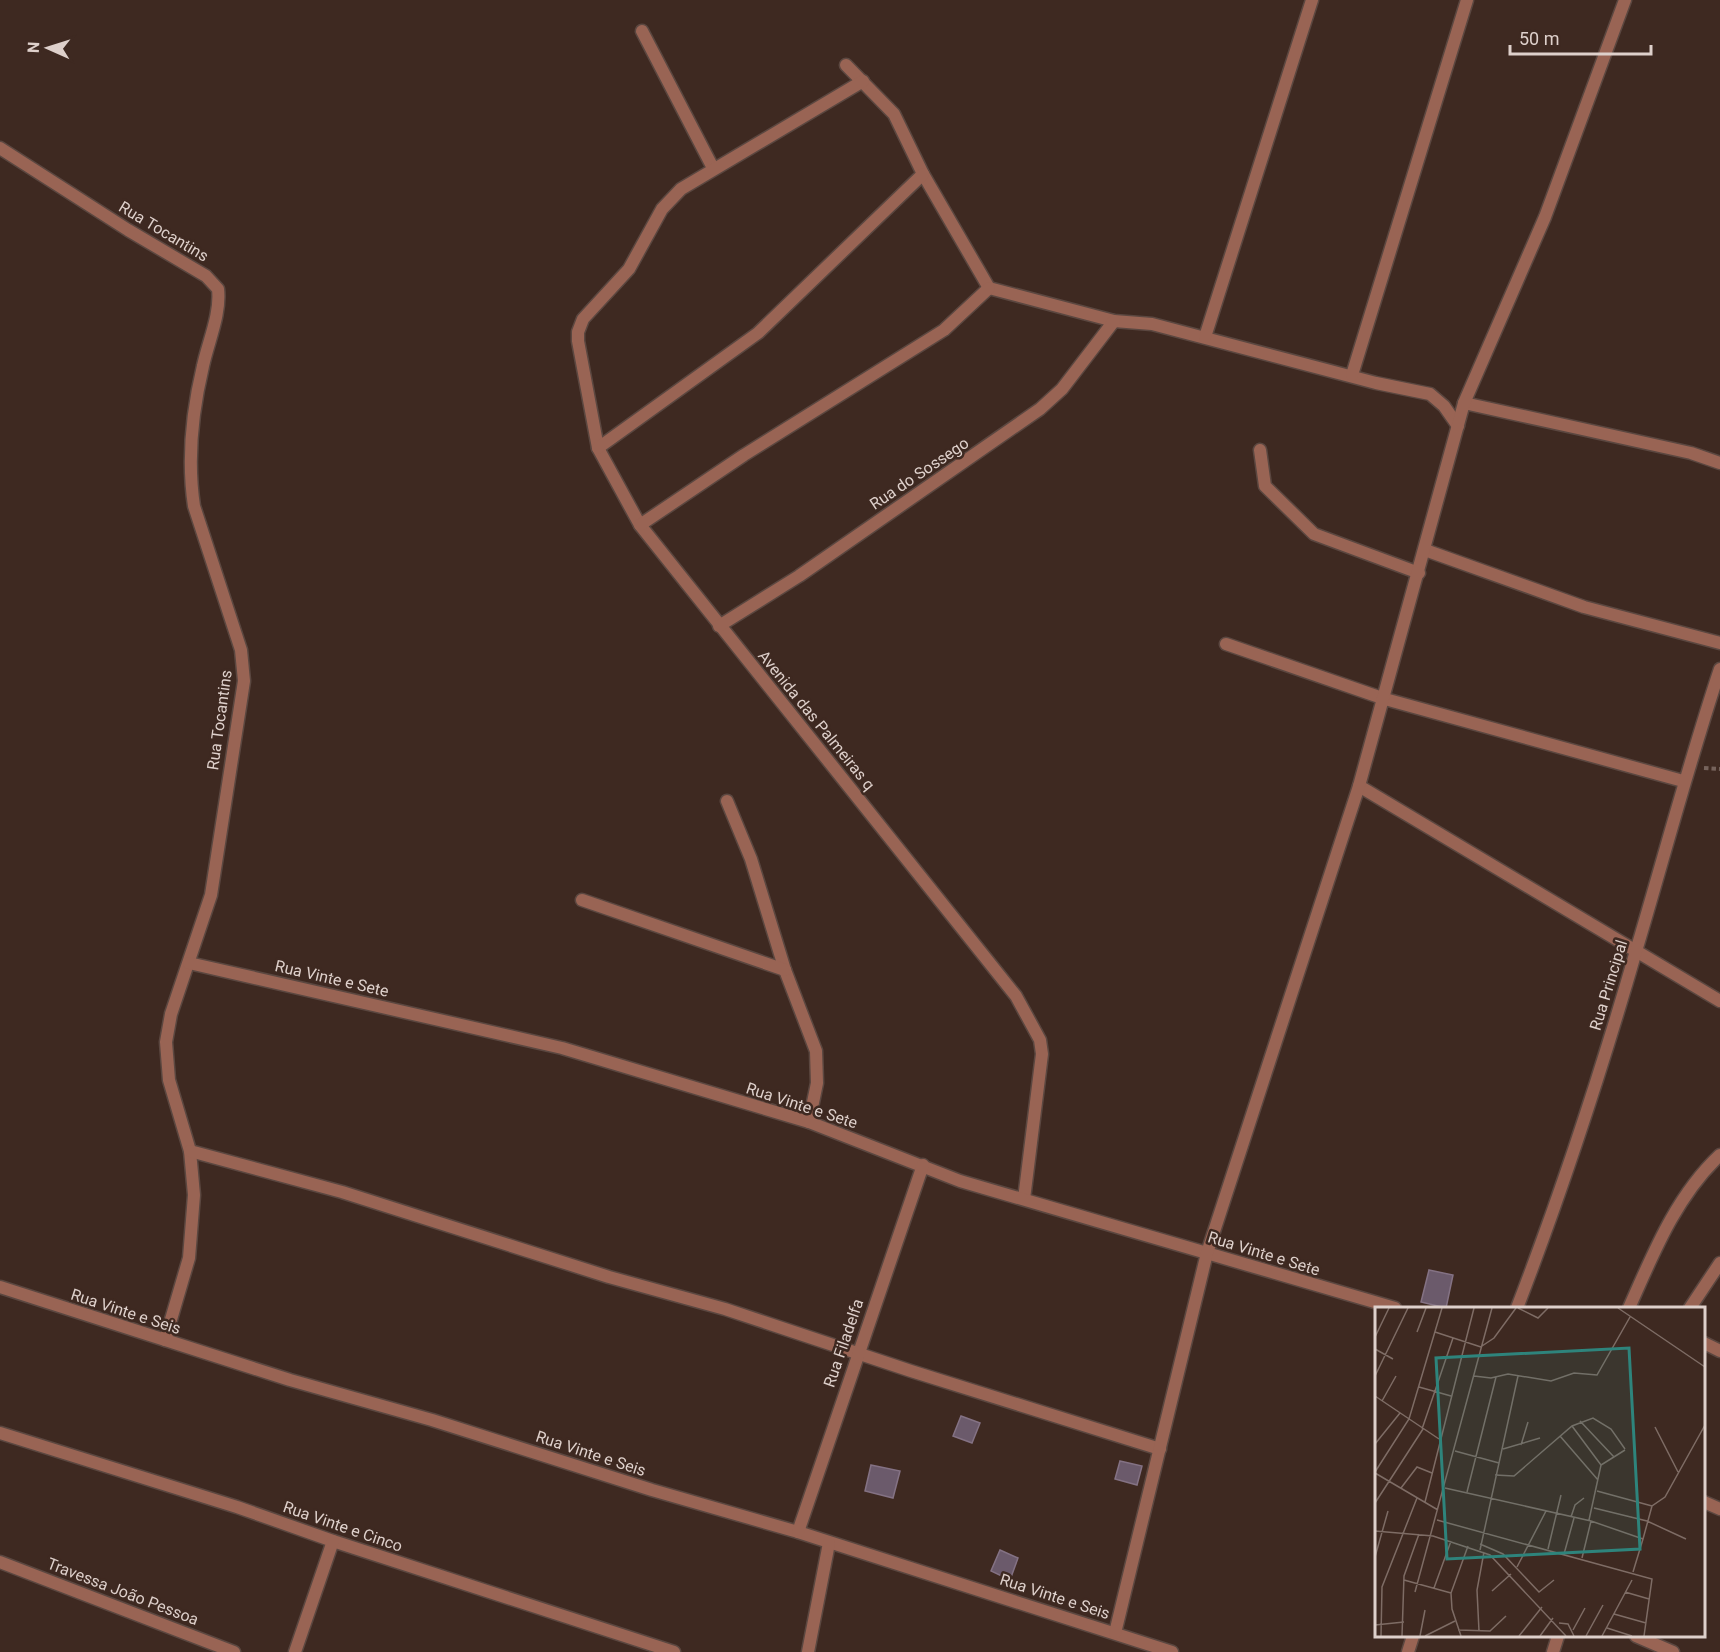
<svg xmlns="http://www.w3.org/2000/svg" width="1720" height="1652" font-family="Roboto,sans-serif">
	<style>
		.building { fill: #6b5a6b; stroke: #847284; stroke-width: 1.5 }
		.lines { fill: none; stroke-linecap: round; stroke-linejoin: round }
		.minor-casing { stroke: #5b4740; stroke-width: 15 }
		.tertiary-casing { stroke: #5b4740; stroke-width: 15 }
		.path { stroke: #76635c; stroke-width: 4; stroke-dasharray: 4.5 3; stroke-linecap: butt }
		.minor { stroke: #996454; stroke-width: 12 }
		.tertiary { stroke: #996454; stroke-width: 12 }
		.labels { text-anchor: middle; stroke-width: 5; stroke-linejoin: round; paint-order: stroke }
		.street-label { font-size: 16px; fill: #ded0cb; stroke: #3e2921 }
		.inset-road { fill: none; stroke: #7e6c65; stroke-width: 1.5 }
		.view { fill: #2e847c; fill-opacity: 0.15; stroke: #2e847c; stroke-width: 3 }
		.inset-edge { fill: none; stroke: #ded0cb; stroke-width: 3 }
	</style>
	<rect width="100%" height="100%" fill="#3e2921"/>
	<g class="building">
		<polygon points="1429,1270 1453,1275 1446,1308 1421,1302"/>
		<polygon points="961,1416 980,1423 972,1443 953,1436"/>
		<polygon points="1120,1461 1142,1466 1137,1485 1115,1479"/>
		<polygon points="871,1465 900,1471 893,1498 865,1491"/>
		<polygon points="1000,1550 1018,1558 1010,1580 991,1571"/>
	</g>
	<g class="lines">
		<g class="minor-casing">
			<g id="minor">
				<polyline points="642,31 713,168"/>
				<polyline points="846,65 894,114 923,174 989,288 1114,321 1152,324 1376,383 1430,394 1444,406 1458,426"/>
				<polyline points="863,81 681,189 662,209 629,269 583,319 578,332 578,341 598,448 640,525 1016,996 1040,1040 1042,1054 1024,1199"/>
				<path d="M0,148l128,82 78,46 12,13c3,25 -10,53 -15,77 -11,46 -16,93 -9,140l47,144 3,31 -33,214 -40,119 -5,28 3,38 21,71 4,44 -5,63 -24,82"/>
				<polyline points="1205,337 1312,0"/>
				<polyline points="1352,375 1467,0"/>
				<polyline points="1464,403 1691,453 1720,463"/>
				<polyline points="598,448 758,333 923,174"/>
				<polyline points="1260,450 1265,486 1314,534 1419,573"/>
				<polyline points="640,525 744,455 944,330 989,288"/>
				<polyline points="1425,550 1584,607 1720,643"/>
				<polyline points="719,626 799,576 1040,409 1062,389 1114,321"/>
				<polyline points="1226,644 1385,699 1683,781"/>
				<polyline points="1359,786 1720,1001"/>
				<polyline points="727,801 751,859 785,970 816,1051 817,1083 809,1122"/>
				<polyline points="582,900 785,970"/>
				<polyline points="189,963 562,1048 809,1122 960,1181 1395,1308"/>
				<polyline points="190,1151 342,1192 609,1277 725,1309 911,1371 1160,1449"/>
				<polyline points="0,1287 290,1380 432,1420 652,1490 798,1532 1172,1652"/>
				<path d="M1517,1308c45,-117 84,-236 119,-357 28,-94 53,-189 84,-282"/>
				<path d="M1629,1308c24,-54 47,-112 91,-153"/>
				<polyline points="1704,1343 1720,1351"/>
				<polyline points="0,1433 237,1507 333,1541 674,1652"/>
				<polyline points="1704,1502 1720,1509"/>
				<polyline points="798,1532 923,1165"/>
				<polyline points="0,1562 234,1652"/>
				<polyline points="1115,1633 1207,1253 1359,786 1464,403 1545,217 1625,0"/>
				<polyline points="1636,1636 1673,1652"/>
				<polyline points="295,1652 333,1541"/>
				<polyline points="808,1652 829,1543"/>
				<polyline points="1408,1652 1413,1636"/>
			</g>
		</g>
		<g class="tertiary-casing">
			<g id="tertiary">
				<polyline points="1690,1308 1720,1263"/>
				<polyline points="1553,1652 1558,1636"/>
			</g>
		</g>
		<polyline class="path" points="1704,768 1720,769"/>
		<use href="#minor" class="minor"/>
		<use href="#tertiary" class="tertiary"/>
	</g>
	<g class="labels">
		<g class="street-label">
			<text transform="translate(164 231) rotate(31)" y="6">Rua Tocantins</text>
			<text transform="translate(919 473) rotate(-34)" y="6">Rua do Sossego</text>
			<text transform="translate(219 720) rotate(-82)" y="6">Rua Tocantins</text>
			<text transform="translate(817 720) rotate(51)" y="6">Avenida das Palmeiras q</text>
			<text transform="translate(332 978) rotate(13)" y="6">Rua Vinte e Sete</text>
			<text transform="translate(1608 985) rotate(-73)" y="6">Rua Principal</text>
			<text transform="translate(802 1105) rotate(18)" y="6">Rua Vinte e Sete</text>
			<text transform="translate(1264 1253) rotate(17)" y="6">Rua Vinte e Sete</text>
			<text transform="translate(126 1311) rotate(18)" y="6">Rua Vinte e Seis</text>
			<text transform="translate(843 1343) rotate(-71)" y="6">Rua Filadelfa</text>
			<text transform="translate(591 1453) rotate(18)" y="6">Rua Vinte e Seis</text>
			<text transform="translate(343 1526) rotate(19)" y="6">Rua Vinte e Cinco</text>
			<text transform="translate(123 1591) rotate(21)" y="6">Travessa João Pessoa</text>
			<text transform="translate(1055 1596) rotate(18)" y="6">Rua Vinte e Seis</text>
		</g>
	</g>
	<g transform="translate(1375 1307)">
		<rect width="330" height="330" fill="#3e2921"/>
		<path class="inset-road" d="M143,1l20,10 10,-10M243,1l87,59M42,25l9,-24M60,25l46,15M0,30l14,-29M107,39l12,-8 22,-30M0,42l18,10M0,69l33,-68M99,69l17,2 17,-4 43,7 23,-8 23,2 33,-58M44,80l32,9M0,89l64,43M7,94l14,-25M205,114l34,36M197,119l29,39M280,120l23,45M47,122l31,-91M185,129l38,44M0,137l25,-31M146,138l7,-23M128,142l37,-11M80,144l44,12M0,165l34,-53 33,-111M0,166l63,37M120,168l19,1 58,-50 21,-8 18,11 14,20M26,181l16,-21 15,6M70,181l146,33 52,18 9,-33 13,-9 40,-72M222,184l55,15M92,185l29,-115M50,195l49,-194M0,196l48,-74M219,201l53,13 39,18M196,210l4,-12 9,-7M62,213l215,59 -8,57M214,213l12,-55 24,-15M0,224l58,5 57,19 76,81M105,237l23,10 36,38 15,-12M173,242l13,-54M105,243l38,-174M189,247l10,-36M0,250l13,-46M207,251l9,-37M142,260l29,-56M258,265l10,-33M29,273l47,13M59,281l17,-47M117,284l19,-17M40,285l77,-284M250,285l24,7M239,307l32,9M184,316l9,1 6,12M0,318l29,-3M232,321l25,8M83,323l32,1 16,-15M198,323l12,-22M104,324l-2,-41 7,-38M6,329l1,-49 35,-89M27,329l2,-60 15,-42M45,329l5,-26M50,329l30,-15M86,329l-9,-27 -1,-16 17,-47M144,329l23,-29M165,329l13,-18M211,329l17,-31M227,329l30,-56"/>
		<path class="view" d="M254,41l11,201 -193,10 -11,-201z"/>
		<rect width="330" height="330" class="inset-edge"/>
	</g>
	<g transform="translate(48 48) rotate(273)" stroke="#3e2921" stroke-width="4.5" paint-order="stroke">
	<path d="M0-4.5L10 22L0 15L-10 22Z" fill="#ded0cb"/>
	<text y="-9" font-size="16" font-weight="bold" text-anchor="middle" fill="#ded0cb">N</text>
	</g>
	<path d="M1510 45v9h141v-9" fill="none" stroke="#ded0cb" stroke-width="3"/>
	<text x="1519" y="45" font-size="18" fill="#ded0cb" stroke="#3e2921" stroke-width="4.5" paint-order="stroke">50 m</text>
</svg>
